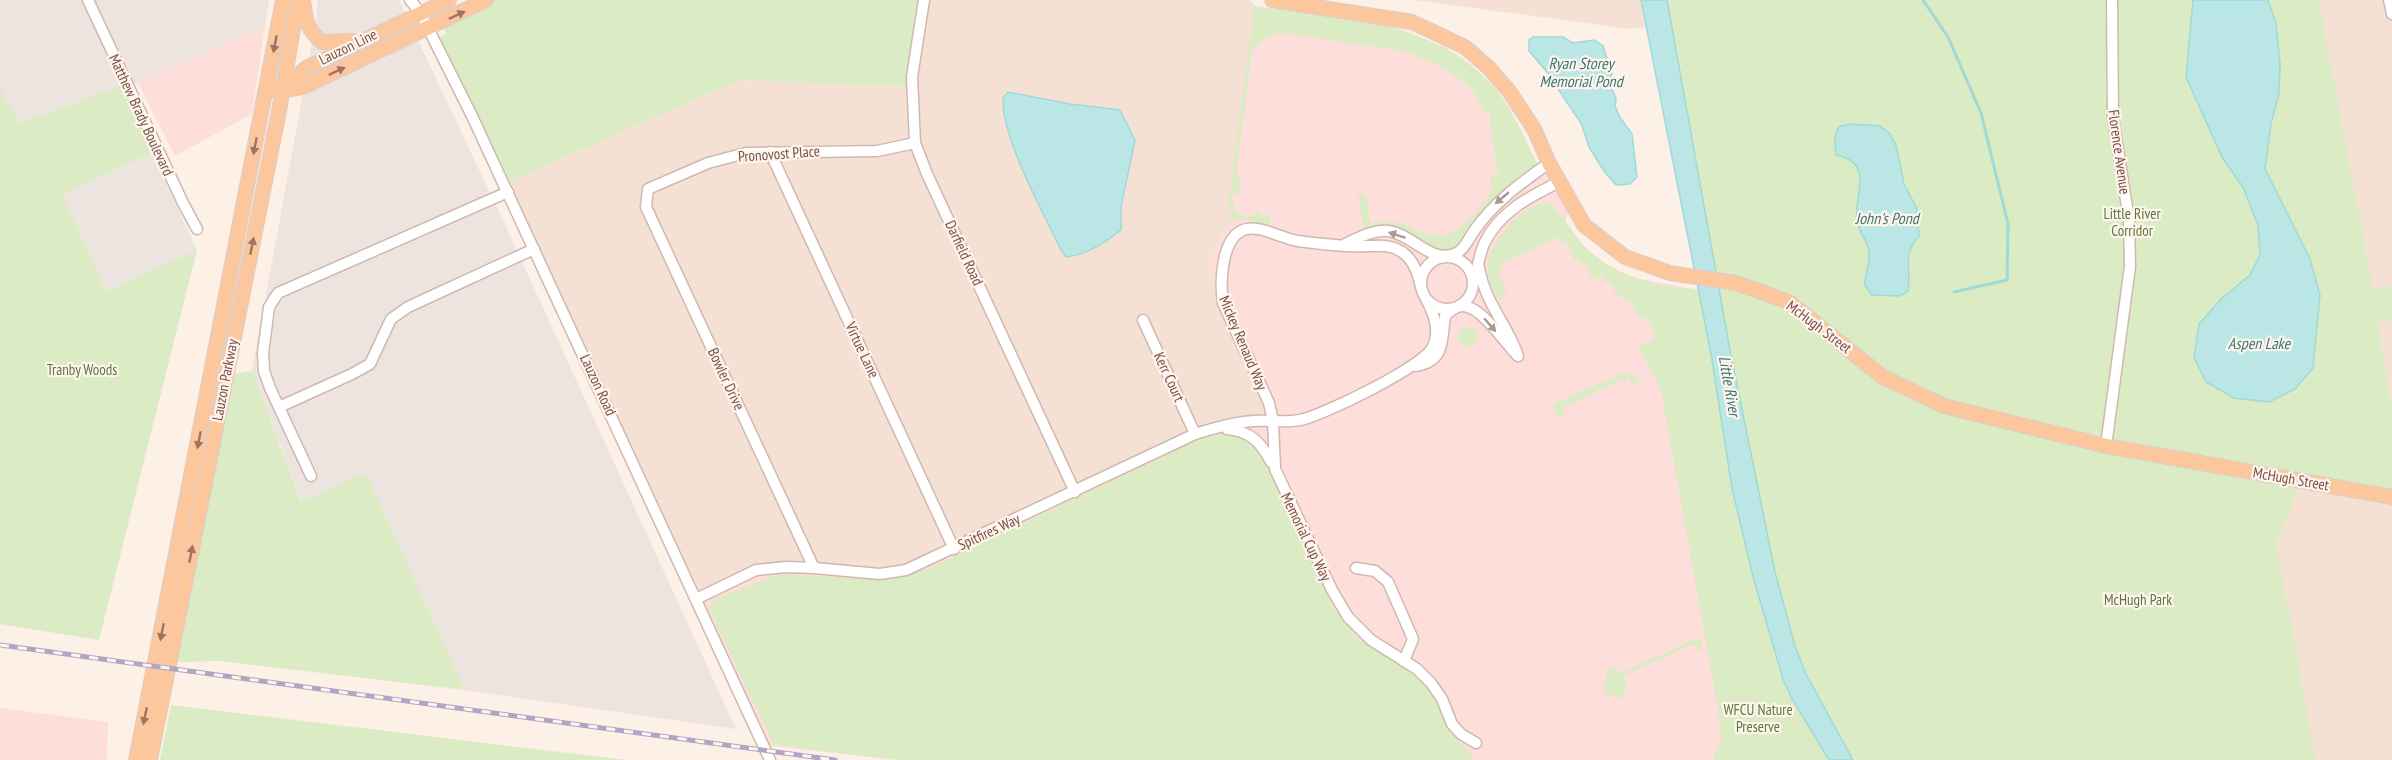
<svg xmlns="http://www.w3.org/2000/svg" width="2392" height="760" font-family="'PT Sans Narrow',sans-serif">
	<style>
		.residential { fill: #f5e0d4 }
		.commercial { fill: #fddeda }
		.industrial { fill: #ede4e0 }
		.green { fill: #dbebc4 }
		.water { fill: #bae7e5; stroke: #a0d9d7; stroke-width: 1.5 }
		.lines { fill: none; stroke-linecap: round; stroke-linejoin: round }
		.stream { stroke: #a0d9d7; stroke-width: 3 }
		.minor-casing { stroke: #d1b8ae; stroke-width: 13 }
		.major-casing { stroke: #d9cecc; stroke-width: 16 }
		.minor { stroke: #fff; stroke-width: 10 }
		.major { stroke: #fdc79e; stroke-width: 14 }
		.rail-casing { stroke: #b0a4c7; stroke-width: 5 }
		.rail { stroke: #fff5ed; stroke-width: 3; stroke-dasharray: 9; stroke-linecap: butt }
		.oneway { fill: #9f7463 }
		.oneway2 { fill: #ad9792 }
		.labels { text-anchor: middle; stroke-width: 4.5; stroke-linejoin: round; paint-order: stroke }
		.street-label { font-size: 15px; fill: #77514a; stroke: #fff5ed }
		.park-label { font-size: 15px; fill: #5a783f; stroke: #fff5ed }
		.water-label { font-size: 16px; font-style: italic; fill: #3a7674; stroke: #fff5ed }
	</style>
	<rect width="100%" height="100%" fill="#fdf0e6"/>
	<g class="residential">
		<polygon points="920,0 1250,0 1254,6 1229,200 1231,221 1223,232 1211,260 1273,421 906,570 696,599 504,184 740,80 912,87"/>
		<polygon points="1414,0 1641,0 1645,27 1630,29"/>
		<polygon points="2319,0 2392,0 2392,286 2373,290"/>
		<polygon points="2392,321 2392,406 2378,323"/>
		<polygon points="2301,481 2392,497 2392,760 2316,760 2277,546"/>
	</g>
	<g class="commercial">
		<polygon points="1254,6 1395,27 1445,47 1469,63 1493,86 1510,109 1540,169 1549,163 1571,205 1565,223 1584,246 1604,264 1630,277 1699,290 1829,760 897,760 763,745 696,599 756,570 906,570 1195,434 1273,420 1265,410 1218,305 1211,260 1223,232 1231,221 1229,200"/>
		<polygon points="265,26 252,114 175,156 138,83"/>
		<polygon points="0,708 108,722 107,760 0,760"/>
	</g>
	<g class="industrial">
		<polygon points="0,0 269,0 265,26 138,83 120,86 20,123 0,88"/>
		<polygon points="318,0 399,0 507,229 736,729 465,690 366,473 302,503 252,371 316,22"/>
		<polygon points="152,153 197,250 108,292 62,194"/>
	</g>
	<g class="green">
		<polygon points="486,0 920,0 912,87 740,80 504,184 433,40 446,34 441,22"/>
		<path d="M1641,0h678l54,289 19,-3v35l-14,2 14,83v91l-91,-16 -24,64 39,215h-603l8,-21 -2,-24 -57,-319 -3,-11 -21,-38 17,-7 -3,-6 3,-3 -12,-15 -5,2 -7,-16h-4l-4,-6 -5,2 -8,-16 -5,1 -3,-7 -9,4 -8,-16 -4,1 -3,-7 -4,2 -7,-17 -4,1 -4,-7 -60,28 3,6 -4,3 10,16 -6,3 2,8 -8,-4c-4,-10 -9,-20 -8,-31 1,-25 35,-63 60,-64 15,11 23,30 35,43 31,32 73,41 116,45z"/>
		<path d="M1254,6c83,11 179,13 239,80 21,24 33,55 47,84l-92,85 -59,-24 -24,4 -7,-41h8l4,29c10,0 22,-2 33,1 10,3 20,10 31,11 25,4 44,-26 58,-43l-2,-17 8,-1 -9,-61 -7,-1c-2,-31 -54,-53 -80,-61l-121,-18c-13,3 -20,7 -29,18l-15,115 4,28 -9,1 4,19h7l1,3 9,-1 2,-4 5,-1v4h9l2,8 -3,2 -21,-5 -16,1 -2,-21z"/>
		<polygon points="120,86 152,153 62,194 107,291 197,250 99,640 0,624 0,88 20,123"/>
		<circle cx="1468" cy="337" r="10"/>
		<polygon points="252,371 301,502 366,473 465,690 220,661 177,662 233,374"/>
		<polygon points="1620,374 1635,375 1642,380 1632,384 1629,377 1562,408 1565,415 1558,418 1553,404"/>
		<polygon points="1228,433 1253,442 1263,454 1334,609 1358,638 1416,674 1429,689 1450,731 1475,757 1469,760 897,760 774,745 709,609 715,598 779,574 888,580 930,568 1204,437"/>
		<polygon points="1700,637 1702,649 1697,650 1693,644 1623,676 1627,685 1623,697 1618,700 1614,694 1607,697 1603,686 1608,669 1615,667 1619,674"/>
		<polygon points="171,705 626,760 160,760"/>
	</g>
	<g class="water">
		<polygon points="1641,0 1667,0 1730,350 1775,572 1795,646 1806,674 1853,760 1829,760 1792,699 1783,679 1753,577 1732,488 1711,354"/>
		<polygon points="2193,0 2268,0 2276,24 2280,64 2279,93 2271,124 2265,169 2310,259 2320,295 2313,368 2295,389 2269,402 2234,398 2206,382 2194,358 2199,324 2221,299 2250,275 2260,255 2258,225 2243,187 2223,159 2186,77"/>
		<polygon points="1533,37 1563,37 1573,43 1594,40 1603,46 1612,74 1608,82 1616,98 1615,106 1619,116 1632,134 1637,177 1630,184 1616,185 1604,171 1589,147 1581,123 1564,98 1547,72 1529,51 1529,40"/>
		<path d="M1008,92l62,12 50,6 15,30 -14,67v23c-16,13 -34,25 -55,27l-5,-7c-18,-38 -60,-113 -58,-152z"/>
		<path d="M1849,124l31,2 10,8 6,11 8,39 13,25 2,27c-18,20 -7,32 -11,55l-8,5 -28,-1 -7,-10c0,-11 5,-22 4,-33 -1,-10 -10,-20 -12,-31 -4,-25 19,-58 -21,-66 -1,-11 -3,-19 3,-28z"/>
	</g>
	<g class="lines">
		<polyline class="stream" points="1923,0 1948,37 1981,113 2008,224 2007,280 1954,292"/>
		<g class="minor-casing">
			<g id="minor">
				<polyline points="88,0 183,203 197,229"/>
				<polyline points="410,0 420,12 472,116 770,760"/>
				<polyline points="924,0 912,77 915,143 927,174 1075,492"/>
				<polyline points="2389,0 2392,14"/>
				<polyline points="770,152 954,549"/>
				<path d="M1345,244c13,-6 29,-15 44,-13 25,4 42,34 68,22 8,-4 12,-15 17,-22 20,-29 47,-48 75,-68"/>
				<circle cx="1447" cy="283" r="26"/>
				<path d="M1479,267c6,36 26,54 38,86"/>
				<path d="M1473,280c5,-11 6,-24 11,-36 15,-32 45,-47 75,-62"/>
				<path d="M1421,287c-3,-13 -7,-27 -19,-35 -12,-8 -22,-6 -35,-6 -22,1 -47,-2 -69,-5 -16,-2 -42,-19 -57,-10 -20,11 -21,52 -18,72l46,100 4,18 2,48 57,121 16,27 23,23 46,29 14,14 11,16 10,25 9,10 15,9"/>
				<polyline points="1143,320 1195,434"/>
				<path d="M1416,366c30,-6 25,-25 29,-50 3,-3 8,-7 12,-9 21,-8 47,36 61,49"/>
				<polyline points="279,407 352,374 370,364 391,319 408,307 534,249"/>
				<path d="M1227,429c23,2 34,13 44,33"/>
				<polyline points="2106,446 2130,266 2129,220 2113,118 2112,0"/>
				<polyline points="311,476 270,388 264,371 263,353 269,307 278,293 508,192"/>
				<polyline points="814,568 646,207 648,189 708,163 746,153 877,151 915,143"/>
				<polyline points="1356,568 1375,571 1388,582 1413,639 1404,661"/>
				<path d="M696,599l60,-29 30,-3 28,1 66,6 26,-4 289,-136c19,-6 39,-12 59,-13 15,-1 31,2 46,-1 24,-5 122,-53 132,-72 9,-16 2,-34 -6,-49"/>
			</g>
		</g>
		<g class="major-casing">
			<g id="major">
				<path d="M303,0c3,21 3,28 19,42l30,-1"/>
				<polyline points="1272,0 1412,22 1465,47 1489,68 1509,91 1534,129 1549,163 1584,225 1625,257 1670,273 1736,283 1789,302 1883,377 1944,406 2106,446 2392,497"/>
				<polyline points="274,90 282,91 303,87 486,0"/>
				<polyline points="282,91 306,68 449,0"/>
				<polyline points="136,760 283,0"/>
				<polyline points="150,760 279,111 298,0"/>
			</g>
		</g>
		<use href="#minor" class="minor"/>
		<use href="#major" class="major"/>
		<g class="rail-casing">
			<polyline id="rail" points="0,645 835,760"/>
		</g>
		<use href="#rail" class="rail"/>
	</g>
	<defs><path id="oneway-solid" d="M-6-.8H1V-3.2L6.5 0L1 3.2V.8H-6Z" transform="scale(1.5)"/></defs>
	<g class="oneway">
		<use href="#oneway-solid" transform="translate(457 15) rotate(-25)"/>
		<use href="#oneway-solid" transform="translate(275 44) rotate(101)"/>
		<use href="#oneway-solid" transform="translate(337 71) rotate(-25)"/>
		<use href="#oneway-solid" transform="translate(255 146) rotate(101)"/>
		<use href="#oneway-solid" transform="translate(252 246) rotate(-79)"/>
		<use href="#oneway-solid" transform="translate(199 440) rotate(101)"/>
		<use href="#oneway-solid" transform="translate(191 554) rotate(-79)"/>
		<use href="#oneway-solid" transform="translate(162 632) rotate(101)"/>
		<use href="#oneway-solid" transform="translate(145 716) rotate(102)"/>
	</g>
	<g class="oneway2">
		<use href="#oneway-solid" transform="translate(1502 198) rotate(140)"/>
		<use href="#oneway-solid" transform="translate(1397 235) rotate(-162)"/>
		<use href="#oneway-solid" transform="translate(1490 325) rotate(49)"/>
	</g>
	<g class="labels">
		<g class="street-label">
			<text transform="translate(348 47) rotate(-26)" y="5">Lauzon Line</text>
			<text transform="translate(141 115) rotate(65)" y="5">Matthew Brady Boulevard</text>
			<text transform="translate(2119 152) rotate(82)" y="5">Florence Avenue</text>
			<text transform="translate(779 154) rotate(-4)" y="5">Pronovost Place</text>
			<text transform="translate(964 253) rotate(65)" y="5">Darfield Road</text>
			<text transform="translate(1819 327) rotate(37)" y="5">McHugh Street</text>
			<text transform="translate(1243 343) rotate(67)" y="5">Mickey Renaud Way</text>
			<text transform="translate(862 350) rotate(65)" y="5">Virtue Lane</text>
			<text transform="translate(1169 377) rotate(65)" y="5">Kerr Court</text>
			<text transform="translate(726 379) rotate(65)" y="5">Bowler Drive</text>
			<text transform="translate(225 380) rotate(-79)" y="5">Lauzon Parkway</text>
			<text transform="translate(598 385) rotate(65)" y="5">Lauzon Road</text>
			<text transform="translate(2291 479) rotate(10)" y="5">McHugh Street</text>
			<text transform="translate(989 532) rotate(-25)" y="5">Spitfires Way</text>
			<text transform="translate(1306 537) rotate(64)" y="5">Memorial Cup Way</text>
		</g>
		<g class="park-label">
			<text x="2132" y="219">Little River<tspan x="2132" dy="17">Corridor</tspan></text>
			<text x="82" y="375">Tranby Woods</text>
			<text x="2138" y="605">McHugh Park</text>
			<text x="1758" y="715">WFCU Nature<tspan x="1758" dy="17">Preserve</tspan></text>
		</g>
		<g class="water-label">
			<text x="1581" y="69">Ryan Storey<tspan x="1581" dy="18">Memorial Pond</tspan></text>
			<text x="1887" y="224">John's Pond</text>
			<text x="2259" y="349">Aspen Lake</text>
			<text transform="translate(1730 386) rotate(80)" y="6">Little River</text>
		</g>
	</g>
</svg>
